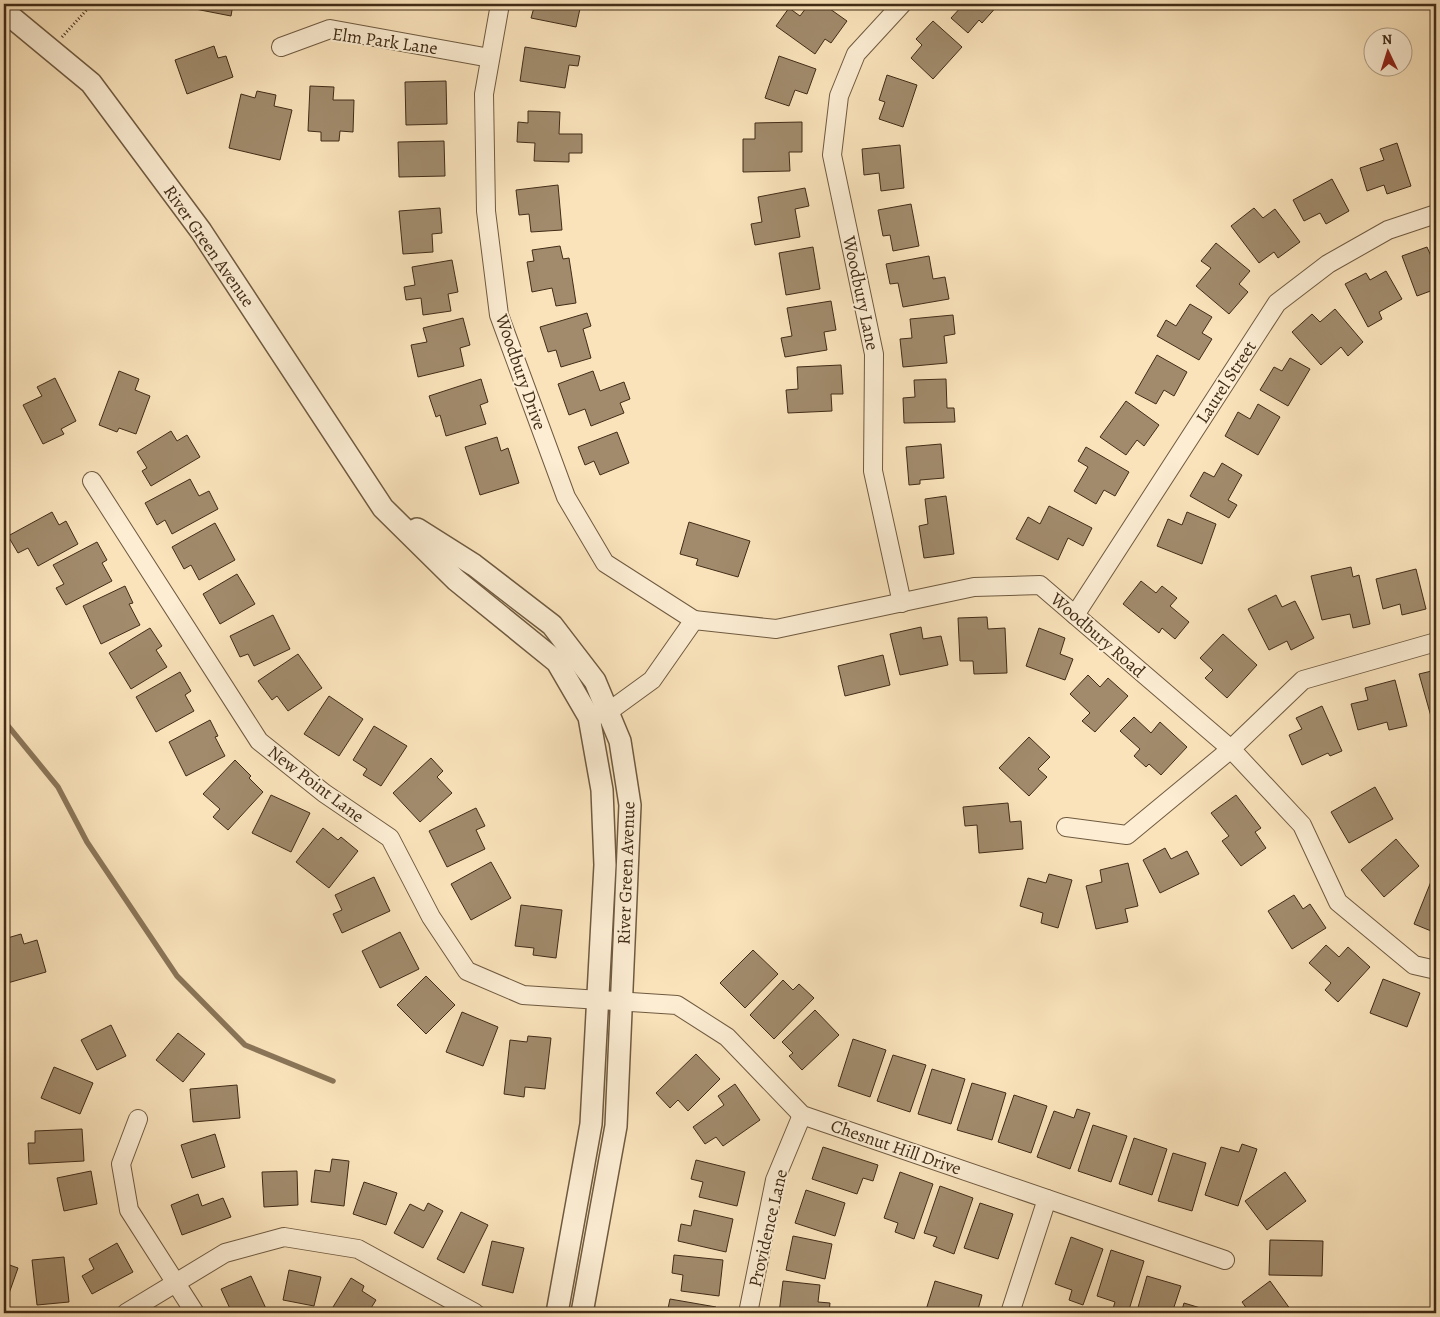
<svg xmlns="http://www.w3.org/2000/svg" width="1440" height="1317" font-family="Alegreya,serif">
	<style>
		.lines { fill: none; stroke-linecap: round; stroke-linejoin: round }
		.stream { stroke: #8a7558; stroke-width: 5.5 }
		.building { fill: #a18b6c; stroke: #412c17 }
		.minor-casing { stroke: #6f5a40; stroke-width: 20 }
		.tertiary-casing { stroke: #6f5a40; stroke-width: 24 }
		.path { stroke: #412c17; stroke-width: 3; stroke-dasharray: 1 2.5; stroke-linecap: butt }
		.minor { stroke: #fcedd3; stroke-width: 18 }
		.tertiary { stroke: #fcedd3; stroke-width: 21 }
		.labels { text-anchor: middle; stroke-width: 4; stroke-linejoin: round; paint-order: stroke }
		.street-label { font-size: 18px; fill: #412c17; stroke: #fcedd3 }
	</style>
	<rect width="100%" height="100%" fill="#fae3bb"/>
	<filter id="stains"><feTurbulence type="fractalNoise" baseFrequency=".004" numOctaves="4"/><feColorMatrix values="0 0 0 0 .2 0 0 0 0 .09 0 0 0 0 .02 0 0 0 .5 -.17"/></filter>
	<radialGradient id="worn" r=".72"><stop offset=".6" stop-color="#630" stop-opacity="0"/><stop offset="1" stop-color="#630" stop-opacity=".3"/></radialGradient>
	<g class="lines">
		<polyline class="stream" points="4,721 58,787 87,842 177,976 245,1045 333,1081"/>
	</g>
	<g class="building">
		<polygon points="186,4 233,4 231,16 185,7"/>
		<polygon points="435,4 462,4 461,9"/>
		<polygon points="535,4 581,4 576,27 531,18"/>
		<polygon points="809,4 823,4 847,21 831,43 825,39 815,54 776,26 789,8 800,16"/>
		<polygon points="964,4 963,4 999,4 982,23 979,20 968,33 951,18"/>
		<polygon points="933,21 962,47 933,79 911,58 922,45 916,39"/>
		<polygon points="214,46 218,58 226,56 233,77 187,94 175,60"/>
		<polygon points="525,47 580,56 578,66 569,65 565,88 520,81"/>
		<polygon points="779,56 816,69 807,94 795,90 789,106 765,98"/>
		<polygon points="887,75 917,85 903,127 879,119 885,102 879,100"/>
		<polygon points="446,81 447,124 406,125 405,82"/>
		<polygon points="310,86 334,87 333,100 354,100 353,132 340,131 339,141 321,141 321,132 308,131"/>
		<polygon points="257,91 276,95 274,106 292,110 280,160 229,148 241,94 255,98"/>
		<polygon points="528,111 560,112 559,134 582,134 582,153 569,153 569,162 534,161 535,143 517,142 518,122 528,123"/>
		<polygon points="802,122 802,152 789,152 790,171 743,172 743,139 755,139 755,123"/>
		<polygon points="444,141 445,176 399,177 398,142"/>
		<polygon points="1397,143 1411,186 1387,194 1384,185 1367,191 1360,168 1384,160 1380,149"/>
		<polygon points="900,145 904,188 881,191 879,173 864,175 862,149"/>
		<polygon points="1332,179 1349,211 1326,224 1320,213 1304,221 1293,200"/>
		<polygon points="558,185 562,230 531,232 529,214 519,215 516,190"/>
		<polygon points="805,188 809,206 795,209 800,237 755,245 751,224 762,222 758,197"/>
		<polygon points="911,204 919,246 893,251 890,235 883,236 878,210"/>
		<polygon points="440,208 442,233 432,234 433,252 403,254 399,211"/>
		<polygon points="1254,208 1263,218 1275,209 1300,242 1278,258 1274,252 1259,263 1231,226"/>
		<polygon points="1216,243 1250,271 1239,284 1248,292 1229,314 1196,286 1211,268 1201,261"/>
		<polygon points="560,246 563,259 569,258 576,303 556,306 552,288 532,292 527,262 534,261 532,250"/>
		<polygon points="813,247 820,289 786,295 779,253"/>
		<polygon points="1427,247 1431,256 1436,254 1436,289 1417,296 1402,256"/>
		<polygon points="929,256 933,279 945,277 949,299 903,307 898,283 890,284 886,264"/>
		<polygon points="452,260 458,292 448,294 451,311 423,315 421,298 406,300 404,287 415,285 412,267"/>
		<polygon points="1386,271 1402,299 1379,312 1382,319 1368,327 1345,284 1366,273 1370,280"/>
		<polygon points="831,301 836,330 824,332 827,350 785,357 781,338 792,336 787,308"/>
		<polygon points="1190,304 1212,317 1202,333 1212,339 1199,360 1157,336 1166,320 1176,326"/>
		<polygon points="1335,309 1363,342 1348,356 1341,347 1321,365 1292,332 1312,314 1320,322"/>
		<polygon points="587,313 591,326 583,329 591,358 561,367 556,350 548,352 540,327"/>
		<polygon points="953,315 955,334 944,336 947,363 903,367 900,339 912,338 910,319"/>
		<polygon points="463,318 470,345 460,348 464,366 418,377 411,345 427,342 423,328"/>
		<polygon points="1157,355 1187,372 1174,396 1164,390 1156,404 1135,393"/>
		<polygon points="1290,358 1310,369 1288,406 1260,390 1274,367 1282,371"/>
		<polygon points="841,365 843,394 831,394 832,411 788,413 786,390 798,389 797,367"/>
		<polygon points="119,371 139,379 135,390 150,396 136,434 119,428 117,432 99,425"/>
		<polygon points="593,371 600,391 624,382 630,399 620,403 624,413 591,426 585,409 569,415 558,384"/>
		<polygon points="55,378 76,421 61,429 64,434 43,444 23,405 42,396 37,387"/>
		<polygon points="481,379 488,402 480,405 486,424 446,436 440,415 436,417 429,396"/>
		<polygon points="946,379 947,408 954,408 955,422 904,423 903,398 915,397 914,380"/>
		<polygon points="1126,401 1159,425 1144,446 1137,440 1126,455 1100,437"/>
		<polygon points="1258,404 1280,417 1258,455 1225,436 1238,412 1250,419"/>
		<polygon points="171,431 177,441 187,435 200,457 151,486 142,471 147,468 137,452"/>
		<polygon points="617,432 629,463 600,475 594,461 585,465 578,447"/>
		<polygon points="497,437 501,451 508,448 519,483 480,495 465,447"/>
		<polygon points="941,444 944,478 920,480 920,484 909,485 906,447"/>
		<polygon points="1086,447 1129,472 1115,496 1104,490 1096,504 1074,491 1088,467 1078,461"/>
		<polygon points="1222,463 1242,475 1228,500 1237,505 1229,518 1190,496 1204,472 1214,477"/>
		<polygon points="190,479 199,496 209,491 218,509 172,534 165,520 157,525 145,503"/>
		<polygon points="946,496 954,554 924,558 919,526 928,524 925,499"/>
		<polygon points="1049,506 1092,528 1083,546 1068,538 1058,560 1016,539 1028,517 1040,524"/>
		<polygon points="52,512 59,525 66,521 78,544 38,566 28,548 18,553 8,536"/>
		<polygon points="1187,512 1216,524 1202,564 1157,546 1168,519 1182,525"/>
		<polygon points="689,522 750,541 738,577 696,565 698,559 680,554"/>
		<polygon points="215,523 235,560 199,580 191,565 184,569 172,547"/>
		<polygon points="97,542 107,560 102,563 112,581 66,605 56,588 64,584 53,565"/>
		<polygon points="1436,565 1436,588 1431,566"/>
		<polygon points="1351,567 1353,577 1359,575 1370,624 1353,628 1350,614 1322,620 1311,576"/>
		<polygon points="1416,569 1426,609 1402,615 1400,604 1383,609 1376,579"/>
		<polygon points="237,574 255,604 220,624 203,594"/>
		<polygon points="1141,581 1156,593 1162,586 1177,598 1170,606 1189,622 1175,639 1162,628 1159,633 1123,604"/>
		<polygon points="125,586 133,603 129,604 140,625 101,644 83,606"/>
		<polygon points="1276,595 1282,607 1295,601 1314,638 1291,650 1287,641 1269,650 1248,609"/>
		<polygon points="273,615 290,649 254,666 248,654 240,657 230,636"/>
		<polygon points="987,617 988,629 1005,628 1007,673 974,674 973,661 960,661 958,618"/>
		<polygon points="921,627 923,639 941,636 948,665 900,675 890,634"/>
		<polygon points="150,628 162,646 156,650 167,667 131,689 109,653"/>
		<polygon points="1039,628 1065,638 1060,654 1073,659 1065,680 1026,666"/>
		<polygon points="1223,634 1257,665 1227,698 1205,678 1213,670 1200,658"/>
		<polygon points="298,654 322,688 288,711 277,696 272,700 258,681"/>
		<polygon points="883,655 890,685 845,696 838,666"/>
		<polygon points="1436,670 1436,718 1432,720 1419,674"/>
		<polygon points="180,672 191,691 185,695 194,711 156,732 136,697"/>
		<polygon points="1088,675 1100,687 1108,678 1128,696 1095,732 1082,721 1090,713 1070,694"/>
		<polygon points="1395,680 1407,726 1389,730 1387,722 1358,730 1351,704 1368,700 1365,688"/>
		<polygon points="329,696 363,719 339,756 304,734"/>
		<polygon points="1322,706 1342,751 1330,756 1328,753 1302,765 1289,735 1302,729 1296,718"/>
		<polygon points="1134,717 1151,733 1160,722 1187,747 1161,775 1149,764 1146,767 1134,756 1140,749 1120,731"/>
		<polygon points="210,720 218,736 215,737 225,756 186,776 169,742"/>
		<polygon points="374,726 407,746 381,786 363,775 367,769 353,760"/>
		<polygon points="1029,737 1050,757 1038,769 1047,777 1029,796 999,768"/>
		<polygon points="431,758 443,771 437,777 452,793 420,822 393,793"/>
		<polygon points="235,760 251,776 249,778 263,792 228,830 213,817 220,809 203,794"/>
		<polygon points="1375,787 1393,819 1349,843 1331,812"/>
		<polygon points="271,795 310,813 291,852 252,833"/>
		<polygon points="1236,795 1261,828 1255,832 1266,848 1241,866 1222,841 1229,836 1211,813"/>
		<polygon points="1008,803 1010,822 1021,821 1023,849 979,853 977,825 965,826 963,807"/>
		<polygon points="476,808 485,826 476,830 485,849 447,867 429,831"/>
		<polygon points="323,828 338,840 341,837 358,851 329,888 296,862"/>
		<polygon points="1396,839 1419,866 1384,897 1361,870"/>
		<polygon points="1165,848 1171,859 1187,851 1199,874 1160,893 1143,860"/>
		<polygon points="491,862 511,898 471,920 451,884"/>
		<polygon points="1128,863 1138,906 1125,909 1128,922 1096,929 1086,886 1102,882 1100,870"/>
		<polygon points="1049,874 1072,880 1058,928 1041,923 1043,913 1020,906 1028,878 1046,883"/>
		<polygon points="1434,874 1436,875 1436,933 1414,924"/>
		<polygon points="374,877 390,911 342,933 333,914 342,910 335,895"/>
		<polygon points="1294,895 1303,909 1310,904 1326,928 1292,949 1268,911"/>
		<polygon points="521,905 562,910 556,958 533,955 534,948 515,946"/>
		<polygon points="400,932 419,969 380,988 362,951"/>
		<polygon points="21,934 24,944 37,940 46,972 4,984 4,939"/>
		<polygon points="1326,945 1339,957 1348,947 1370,967 1338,1002 1325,990 1331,983 1309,963"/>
		<polygon points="753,950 778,974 745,1008 720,983"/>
		<polygon points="426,976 455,1005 426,1034 397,1005"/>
		<polygon points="1383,979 1420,993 1407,1027 1370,1013"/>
		<polygon points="783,980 793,990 799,984 814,998 774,1039 750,1015"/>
		<polygon points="815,1010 839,1035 802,1070 789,1056 793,1053 782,1042"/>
		<polygon points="462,1012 498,1027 483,1066 446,1052"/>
		<polygon points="111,1025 126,1056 97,1070 81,1040"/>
		<polygon points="178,1033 205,1054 183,1082 156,1060"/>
		<polygon points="528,1036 551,1038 545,1089 525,1087 524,1097 504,1094 510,1040 527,1042"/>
		<polygon points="853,1039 886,1050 870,1097 838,1086"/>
		<polygon points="696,1054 720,1079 688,1111 678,1100 670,1108 656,1093"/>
		<polygon points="893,1055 926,1065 910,1112 877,1101"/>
		<polygon points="54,1067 93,1083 80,1114 41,1098"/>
		<polygon points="932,1069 965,1079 951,1124 918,1114"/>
		<polygon points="972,1083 1006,1093 992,1140 957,1130"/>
		<polygon points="735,1084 760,1120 723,1146 716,1137 705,1144 693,1127 724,1105 718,1096"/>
		<polygon points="237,1085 240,1118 193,1122 190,1089"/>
		<polygon points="1014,1095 1047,1106 1031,1153 998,1142"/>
		<polygon points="1077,1109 1090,1113 1070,1169 1037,1157 1054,1111 1074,1118"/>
		<polygon points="1093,1125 1127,1136 1111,1182 1078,1171"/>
		<polygon points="82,1129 84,1161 29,1164 28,1143 35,1143 35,1131"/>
		<polygon points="215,1134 225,1167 192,1178 181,1145"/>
		<polygon points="1134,1138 1167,1149 1152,1195 1119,1184"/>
		<polygon points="1242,1144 1257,1149 1238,1206 1205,1195 1221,1147 1239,1152"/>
		<polygon points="823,1147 878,1165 873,1181 863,1178 857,1194 812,1179"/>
		<polygon points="1173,1153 1206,1163 1192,1211 1158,1201"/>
		<polygon points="332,1159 349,1161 344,1206 311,1202 315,1170 330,1172"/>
		<polygon points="696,1160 745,1172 737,1206 699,1197 703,1182 691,1179"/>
		<polygon points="91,1171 97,1204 64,1211 57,1178"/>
		<polygon points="297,1171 298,1205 264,1207 262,1172"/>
		<polygon points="900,1172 933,1184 914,1239 895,1232 898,1223 884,1218"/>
		<polygon points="1285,1172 1306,1201 1267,1230 1245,1201"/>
		<polygon points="364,1182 397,1193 386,1225 353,1214"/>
		<polygon points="940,1186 973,1198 954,1254 933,1246 937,1237 924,1233"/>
		<polygon points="806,1190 845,1203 835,1236 795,1223"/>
		<polygon points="198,1194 202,1206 223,1198 231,1217 182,1235 171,1205"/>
		<polygon points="428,1203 443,1211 423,1248 394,1233 410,1204 424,1211"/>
		<polygon points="980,1203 1013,1214 998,1259 964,1248"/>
		<polygon points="694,1210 733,1219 726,1252 678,1241 681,1224 691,1226"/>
		<polygon points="461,1212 488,1225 464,1273 437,1259"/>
		<polygon points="793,1236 832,1244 825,1279 786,1270"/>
		<polygon points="1071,1237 1103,1249 1083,1305 1069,1300 1072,1290 1055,1284"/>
		<polygon points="1270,1240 1323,1241 1322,1276 1269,1275"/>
		<polygon points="492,1241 524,1248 513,1293 482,1285"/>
		<polygon points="117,1243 133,1272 92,1294 82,1276 94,1269 89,1259"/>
		<polygon points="1111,1250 1144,1261 1128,1313 1112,1312 1115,1302 1097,1296"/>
		<polygon points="674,1255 723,1260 719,1296 681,1291 683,1275 672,1273"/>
		<polygon points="64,1257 69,1302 37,1305 32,1260"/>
		<polygon points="4,1263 18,1268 6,1302 4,1301"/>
		<polygon points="289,1270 321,1277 314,1306 283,1300"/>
		<polygon points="251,1276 268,1313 232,1313 221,1289"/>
		<polygon points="1147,1276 1181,1286 1172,1313 1145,1313 1137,1311"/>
		<polygon points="351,1278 364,1286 362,1291 376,1300 368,1313 343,1313 333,1307"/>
		<polygon points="783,1281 820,1285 818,1302 830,1303 829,1313 779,1313"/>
		<polygon points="935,1281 982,1295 977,1313 925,1313"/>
		<polygon points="1270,1281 1293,1313 1250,1313 1242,1302"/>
		<polygon points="670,1299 716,1307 715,1313 667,1313"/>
		<polygon points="1184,1303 1217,1313 1181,1313"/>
	</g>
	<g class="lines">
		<g class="minor-casing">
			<g id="minor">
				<polyline points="500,4 484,94 486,211 499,315 566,497 605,563 694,620"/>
				<polyline points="902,4 856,54 839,96 832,155 874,354 873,471 902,603"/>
				<polyline points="281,47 330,29 490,58"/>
				<polyline points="92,481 259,741 324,793 390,838 431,917 467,971 523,995 677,1005 727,1037 802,1115 1225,1260"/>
				<polyline points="1075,615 1277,303 1328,264 1388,230 1436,214"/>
				<polyline points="597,715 608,712 652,680 694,620 776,629 974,587 1040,585 1231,749 1302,825 1338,902 1414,965 1436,970"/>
				<polyline points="1066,827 1127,835 1231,749 1303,680 1436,642"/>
				<polyline points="138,1119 121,1164 129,1210 195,1313"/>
				<polyline points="126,1313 225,1253 284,1237 358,1249 475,1313"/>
				<polyline points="748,1313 775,1180 802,1115"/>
				<polyline points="1010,1313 1047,1199"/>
			</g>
		</g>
		<g class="tertiary-casing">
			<g id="tertiary">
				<polyline points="4,11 91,83 201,231 383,508 456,580 557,662 589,717 602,790 605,865 591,1124 557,1313"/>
				<polyline points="417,529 474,565 552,625 595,681 620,741 630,805 616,1126 582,1313"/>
			</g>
		</g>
		<polyline class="path" points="62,37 92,4"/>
		<use href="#minor" class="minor"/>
		<use href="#tertiary" class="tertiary"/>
	</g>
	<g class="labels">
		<g class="street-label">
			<text transform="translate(385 41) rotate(8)" y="6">Elm Park Lane</text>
			<text transform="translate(209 246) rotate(55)" y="6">River Green Avenue</text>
			<text transform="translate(861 293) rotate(78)" y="6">Woodbury Lane</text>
			<text transform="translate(521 372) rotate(71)" y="6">Woodbury Drive</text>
			<text transform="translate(1226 382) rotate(-57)" y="6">Laurel Street</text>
			<text transform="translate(1098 635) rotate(41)" y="6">Woodbury Road</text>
			<text transform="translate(316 784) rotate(37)" y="6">New Point Lane</text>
			<text transform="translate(626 873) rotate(-88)" y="6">River Green Avenue</text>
			<text transform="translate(896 1147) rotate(19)" y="6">Chesnut Hill Drive</text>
			<text transform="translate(768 1228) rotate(-77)" y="6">Providence Lane</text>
		</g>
	</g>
	<rect width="1440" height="1317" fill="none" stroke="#fae3bb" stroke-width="20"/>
	<rect x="5" y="5" width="1430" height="1307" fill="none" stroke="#412c17" stroke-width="2.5"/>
	<rect x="10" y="10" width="1420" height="1297" fill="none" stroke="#412c17"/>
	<g transform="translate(1388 52) rotate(356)"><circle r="24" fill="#fcedd3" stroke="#b1a088"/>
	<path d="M0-4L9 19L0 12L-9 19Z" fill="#8f2418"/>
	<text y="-8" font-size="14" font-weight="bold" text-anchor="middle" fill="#412c17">N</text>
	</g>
	<rect width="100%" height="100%" filter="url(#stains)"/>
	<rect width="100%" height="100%" fill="url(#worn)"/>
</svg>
